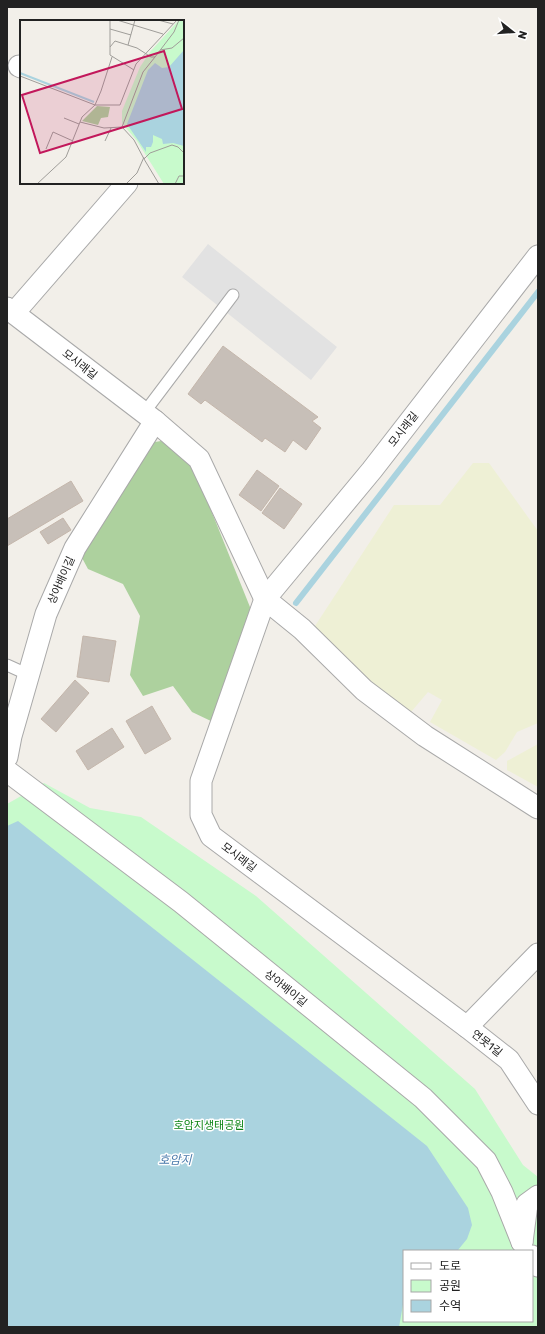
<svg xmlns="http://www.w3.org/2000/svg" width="545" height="1334" font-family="Rubik,'Noto Sans KR',sans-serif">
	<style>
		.farmland { fill: #eef0d5 }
		.forest { fill: #add19e }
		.park { fill: #c8facc; fill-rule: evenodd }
		.parking { fill: #e2e2e2 }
		.water { fill: #aad3df }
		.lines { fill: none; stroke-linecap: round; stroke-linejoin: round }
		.stream { stroke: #aad3df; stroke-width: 6 }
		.building { fill: #c7bfb8; stroke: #c4b6ab }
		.service-casing { stroke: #a9a9a9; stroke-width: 13 }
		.minor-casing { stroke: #a9a9a9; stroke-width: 23 }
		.service { stroke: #fff; stroke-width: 11 }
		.minor { stroke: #fff; stroke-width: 21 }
		.labels { text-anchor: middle; stroke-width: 3; stroke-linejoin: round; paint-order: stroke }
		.street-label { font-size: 11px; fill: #222; stroke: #fff }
		.park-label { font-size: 11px; fill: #0c8416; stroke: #fff }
		.water-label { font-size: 12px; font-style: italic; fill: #4a7aab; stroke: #fff }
		.inset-river { fill: none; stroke: #aad3df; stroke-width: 2 }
		.inset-road { fill: none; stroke: #9f9d99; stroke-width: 1 }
		.view { fill: #c2185b; fill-opacity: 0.15; stroke: #c2185b; stroke-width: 2 }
		.inset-edge { fill: none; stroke: #222; stroke-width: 2 }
	</style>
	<rect width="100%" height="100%" fill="#f2efe9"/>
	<g class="farmland">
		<polygon points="473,463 489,463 538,531 538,723 517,732 505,752 496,760 430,722 442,700 428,692 411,712 391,700 315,634 315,626 394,505 440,505"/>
		<polygon points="538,744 538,787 507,770 507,761"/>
	</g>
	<polygon class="forest" points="161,441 192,463 252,612 213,722 192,712 173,686 143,696 130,675 140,616 123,584 88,569 81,556 149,443"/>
	<path class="park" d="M44,783l46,25 51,9 115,79 219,193 48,76 15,12v150h-531v-523zM404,1251h128v70h-128z"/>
	<polygon class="parking" points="208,244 337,347 311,380 182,277"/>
	<polygon class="water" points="18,821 427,1146 468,1208 472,1225 467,1239 458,1250 404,1251 404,1299 399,1327 7,1327 7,826"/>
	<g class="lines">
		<polyline class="stream" points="296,603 538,292"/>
	</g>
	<g class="building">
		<polygon points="223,346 318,417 312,421 321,428 306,450 293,440 285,452 265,438 262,442 205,400 201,404 188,394"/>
		<polygon points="257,470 279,486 261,511 239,495"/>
		<polygon points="71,481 83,501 7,546 7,519"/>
		<polygon points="280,488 302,504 284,529 262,513"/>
		<polygon points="63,518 71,530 48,544 40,532"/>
		<polygon points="83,636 116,641 109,682 77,677"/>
		<polygon points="75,680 89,693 56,732 41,719"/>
		<polygon points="152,706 171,739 145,754 126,721"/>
		<polygon points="112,728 124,747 88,770 76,751"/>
	</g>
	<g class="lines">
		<g class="service-casing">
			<g id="service">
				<polyline points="144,413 233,295"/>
				<polyline points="7,665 29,675"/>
			</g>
		</g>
		<g class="minor-casing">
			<g id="minor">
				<polyline points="19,66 21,67"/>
				<polyline points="538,256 372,470 265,599 201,781 201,815 211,836 467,1027 509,1060 538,1104"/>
				<polyline points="7,308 155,421 199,459 265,599 302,629 364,690 425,736 538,808"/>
				<polyline points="14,313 127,183"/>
				<polyline points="7,757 11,736 46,614 75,548 155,421"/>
				<polyline points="7,771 181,902 423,1098 486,1161 502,1192 522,1242"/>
				<polyline points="467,1027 538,954"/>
				<polyline points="522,1242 527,1204 538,1196"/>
				<polyline points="532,1256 538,1266"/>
			</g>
		</g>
		<use href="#service" class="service"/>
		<use href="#minor" class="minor"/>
	</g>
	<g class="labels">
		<g class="street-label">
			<text transform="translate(80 364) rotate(38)" y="4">모시래길</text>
			<text transform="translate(403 429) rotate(-52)" y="4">모시래길</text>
			<text transform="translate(61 580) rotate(-66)" y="4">상아배이길</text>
			<text transform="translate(239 857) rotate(37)" y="4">모시래길</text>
			<text transform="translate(286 988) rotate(39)" y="4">상아배이길</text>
			<text transform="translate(487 1043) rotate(38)" y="4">연못1길</text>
		</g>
		<g class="park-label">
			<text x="209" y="1129">호암지생태공원</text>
		</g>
		<g class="water-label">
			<text x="175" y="1164">호암지</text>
		</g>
	</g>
	<g transform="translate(20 20)">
		<rect width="164" height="164" fill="#f2efe9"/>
		<path d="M77,86l13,1 -2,10 -7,1 -3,7 -16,-4z" fill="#add19e"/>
		<path d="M164,0v164h-20l-27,-43 -15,-18v-12l18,-44 10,-15 29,-32z" fill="#c8facc"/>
		<path d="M164,30v96l-11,-3 -10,1 -1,-5 -9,-4v7l-2,5h-5v5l-19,-28 21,-54 7,-7 7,5 7,-1z" fill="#aad3df"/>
		<path class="inset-river" d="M0,53l74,29"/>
		<path class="inset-road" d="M90,0v35l24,15M97,0l46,14M138,0l15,4M90,9l21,6M108,25l7,-25M90,27l5,-6 22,7 14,9h4l19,-25 5,-12M140,30l12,-2 12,-10M135,37l-12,15 -21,55 12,13 10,19 6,-6 22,-8 6,2 6,6M0,56l75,29h25l16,-41 41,-44M44,98l15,6M60,102l24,6 18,-1M85,121l6,-13M26,129l7,-17 20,9M124,139l15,25M17,164l29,-27 16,-40 13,-12 6,-14 11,-34M106,164l11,-11 7,-16M155,164l4,-8h5"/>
		<path class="view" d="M144,31l18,58 -142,44 -18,-58z"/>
		<rect width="164" height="164" class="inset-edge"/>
	</g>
	<rect width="545" height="1334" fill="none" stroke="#222222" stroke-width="16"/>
	<rect x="403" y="1250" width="130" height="72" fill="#ffffff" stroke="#a7a7a7"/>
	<rect x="411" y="1263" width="20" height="6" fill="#ffffff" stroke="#a7a7a7"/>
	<text x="439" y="1270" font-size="12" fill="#222222">도로</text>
	<rect x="411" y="1280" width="20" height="12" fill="#c8facc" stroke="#a7a7a7"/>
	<text x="439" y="1290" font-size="12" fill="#222222">공원</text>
	<rect x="411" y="1300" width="20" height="12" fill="#aad3df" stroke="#a7a7a7"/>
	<text x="439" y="1310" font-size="12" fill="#222222">수역</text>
	<g transform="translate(513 32) rotate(107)" stroke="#ffffff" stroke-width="3" paint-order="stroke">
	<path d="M0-3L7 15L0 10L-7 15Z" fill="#222222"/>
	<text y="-6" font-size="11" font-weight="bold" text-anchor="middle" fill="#222222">N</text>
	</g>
</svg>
